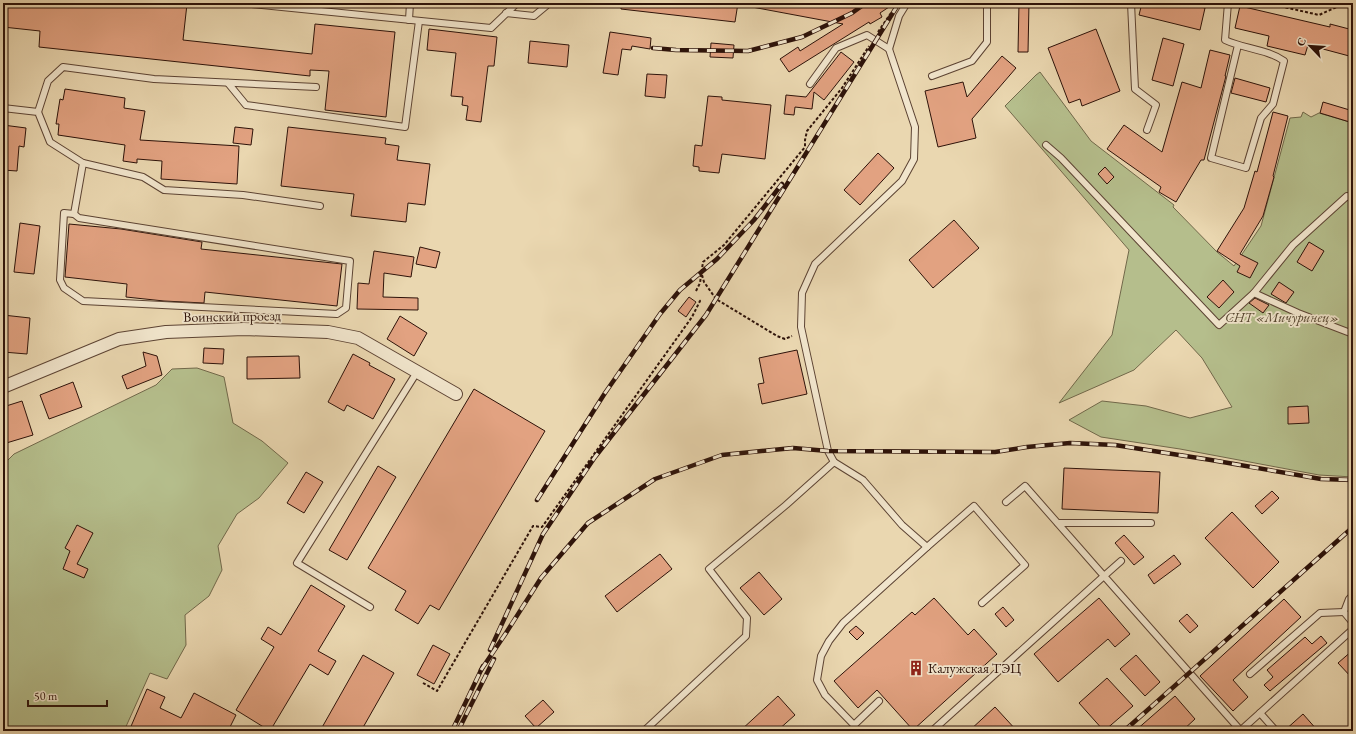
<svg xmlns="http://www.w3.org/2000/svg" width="1356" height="734" font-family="'EB Garamond',serif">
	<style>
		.green { fill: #b5be8c; stroke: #71684a }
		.building { fill: #e2a281; stroke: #2d1209 }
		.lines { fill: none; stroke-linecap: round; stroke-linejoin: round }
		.service-casing { stroke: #5c4333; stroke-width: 8 }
		.minor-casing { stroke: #5c4333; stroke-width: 14 }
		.path { stroke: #2d1209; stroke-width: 2; stroke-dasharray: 3 2; stroke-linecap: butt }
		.service { stroke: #f1e5cc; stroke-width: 6 }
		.minor { stroke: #f1e5cc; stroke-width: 12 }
		.rail-casing { stroke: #2d1209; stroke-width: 4.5 }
		.rail { stroke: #f1e5cc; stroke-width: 3; stroke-dasharray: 9; stroke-linecap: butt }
		.labels { text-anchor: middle; stroke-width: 3.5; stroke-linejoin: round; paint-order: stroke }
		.street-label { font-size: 14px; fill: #2d1209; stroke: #f1e5cc }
		.park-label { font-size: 14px; font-style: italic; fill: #564630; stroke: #f1e5cc }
		.poi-label { font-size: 14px; fill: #2d1209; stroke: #f1e5cc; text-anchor: start }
	</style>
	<rect width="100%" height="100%" fill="#ead7b0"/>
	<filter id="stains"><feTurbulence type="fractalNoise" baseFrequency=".005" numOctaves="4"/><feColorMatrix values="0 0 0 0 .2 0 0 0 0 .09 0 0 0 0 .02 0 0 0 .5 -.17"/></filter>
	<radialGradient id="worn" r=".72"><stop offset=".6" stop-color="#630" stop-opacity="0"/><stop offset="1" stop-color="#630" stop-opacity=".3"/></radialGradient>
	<g class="green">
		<polygon points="1040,72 1091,141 1174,205 1173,207 1217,252 1234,266 1261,226 1290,118 1301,117 1303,112 1311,117 1319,113 1353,123 1353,477 1319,475 1180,449 1101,437 1069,420 1102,401 1146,406 1190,418 1232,407 1202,358 1176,330 1134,370 1059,403 1112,335 1129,250 1005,106 1036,75"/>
		<polygon points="197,368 224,377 233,423 262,441 288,463 259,498 237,514 218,546 222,570 209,596 185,615 186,645 167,679 150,673 124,731 3,731 3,465 14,454 156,385 172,369"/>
	</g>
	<g class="building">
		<polygon points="3,3 176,3 187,4 183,40 312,54 315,24 395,32 386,117 325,110 329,71 310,70 310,76 39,47 40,31 3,27"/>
		<polygon points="621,3 738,3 735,22 621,9"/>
		<polygon points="753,3 895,3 880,13 882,17 870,24 869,22 789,72 780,59 798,47 800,51 843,24 752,7"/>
		<polygon points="1019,3 1029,3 1028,52 1018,52"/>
		<polygon points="1142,3 1184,3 1205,8 1200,30 1139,15"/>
		<polygon points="1240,6 1330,27 1330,24 1353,30 1353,57 1308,45 1305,55 1267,46 1269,36 1235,28"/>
		<polygon points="429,29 497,37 494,66 488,66 481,122 466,120 468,106 462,105 463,97 451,96 456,53 427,50"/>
		<polygon points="1096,29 1120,91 1082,106 1080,99 1069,103 1048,48"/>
		<polygon points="610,32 651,38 650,49 632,46 631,50 622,49 618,75 603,73"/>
		<polygon points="1163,38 1184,44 1173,86 1152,80"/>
		<polygon points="530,41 569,45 567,67 528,63"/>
		<polygon points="711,43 734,45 733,58 710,57"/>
		<polygon points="1210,50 1230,55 1225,76 1226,76 1204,160 1201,160 1176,202 1159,192 1161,187 1107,149 1124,125 1162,152 1182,82 1201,88"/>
		<polygon points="841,52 854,62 824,100 814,92 812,109 795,107 794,115 784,114 786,95 806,97"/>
		<polygon points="1002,56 1016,68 972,119 976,138 938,147 925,91 963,82 967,97"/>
		<polygon points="647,74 667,75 665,98 645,96"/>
		<polygon points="1235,78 1270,88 1266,102 1231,93"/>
		<polygon points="65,89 125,98 124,108 145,111 140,140 239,146 237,184 161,179 162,161 137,159 137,163 123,161 125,145 58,135 59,124 56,124 60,99 63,100"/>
		<polygon points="708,96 722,97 722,100 771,105 765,159 722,154 719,173 699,171 699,167 693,166 695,145 702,146"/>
		<polygon points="1323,102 1353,111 1353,123 1320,113"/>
		<polygon points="1273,112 1288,116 1273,176 1274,177 1263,216 1240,254 1258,263 1250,278 1237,272 1240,266 1217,251 1244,208 1255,171 1257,172"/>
		<polygon points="3,125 26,128 24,147 19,146 17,171 3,170"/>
		<polygon points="235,127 253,129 251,145 233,143"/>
		<polygon points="288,127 386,138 385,144 399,146 397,160 430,164 425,205 408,203 406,222 351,216 354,194 281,186"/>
		<polygon points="878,153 894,168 860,205 844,190"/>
		<polygon points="1105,167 1114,177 1107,184 1098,174"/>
		<polygon points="954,220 979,248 933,288 909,260"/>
		<polygon points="20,223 40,226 34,274 14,272"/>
		<polygon points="69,224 121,229 202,242 201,249 342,264 337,306 205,292 204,303 164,301 126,297 127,284 65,277"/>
		<polygon points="1309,242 1324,251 1312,271 1297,262"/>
		<polygon points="420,247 440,252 436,268 416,264"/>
		<polygon points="374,251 414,257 411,277 384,273 383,297 418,298 418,310 357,309 358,283 369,284"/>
		<polygon points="1223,280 1234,292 1219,308 1207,297"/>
		<polygon points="1279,282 1294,292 1286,303 1271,294"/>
		<polygon points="689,297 696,302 686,317 678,311"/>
		<polygon points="1255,298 1269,305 1263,313 1249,303"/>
		<polygon points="3,315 30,318 27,354 3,352"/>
		<polygon points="400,316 427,333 414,356 387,339"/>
		<polygon points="204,348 224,349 223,364 203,363"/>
		<polygon points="797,350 807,394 762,404 758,384 764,383 759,358"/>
		<polygon points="143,352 157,356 162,375 127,389 122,376 146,366"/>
		<polygon points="353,354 370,363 369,365 395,379 373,419 347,405 344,411 328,402"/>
		<polygon points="299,356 300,378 247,379 247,357"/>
		<polygon points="73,382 82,407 49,419 40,395"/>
		<polygon points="474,389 545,431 439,610 430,605 418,624 395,610 406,591 368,568"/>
		<polygon points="22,401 33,435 3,444 3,407"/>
		<polygon points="1308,406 1309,423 1288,424 1288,407"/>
		<polygon points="378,466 396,477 347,560 329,550"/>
		<polygon points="1064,468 1160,472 1158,513 1062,509"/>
		<polygon points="306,472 323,482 304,513 287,503"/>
		<polygon points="1272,491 1279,498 1262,514 1255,506"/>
		<polygon points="1232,512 1279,562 1253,588 1205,538"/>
		<polygon points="77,525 93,533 77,564 88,569 84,578 63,569 70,551 65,548"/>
		<polygon points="1124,535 1144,557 1134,565 1115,543"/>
		<polygon points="660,554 672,569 617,612 605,596"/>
		<polygon points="1174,555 1181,564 1154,584 1148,575"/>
		<polygon points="759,572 782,599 764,615 740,588"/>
		<polygon points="311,585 345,606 318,651 336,661 328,675 310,664 270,731 236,710 274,647 261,639 268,627 281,635"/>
		<polygon points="934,598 968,635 974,629 997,654 913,730 877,690 858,708 834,681 912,612 915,615"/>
		<polygon points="1099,598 1130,634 1115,647 1108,639 1058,682 1034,654"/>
		<polygon points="1284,599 1301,617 1233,680 1248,697 1233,711 1200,676"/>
		<polygon points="1003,607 1014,620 1006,627 995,614"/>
		<polygon points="1187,614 1198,626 1190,633 1179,621"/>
		<polygon points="856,626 864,633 857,640 849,632"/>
		<polygon points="1321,636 1327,643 1270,691 1264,685 1273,677 1267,670 1305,637 1312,644"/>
		<polygon points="433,645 450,654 434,684 417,675"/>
		<polygon points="1353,650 1353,679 1338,663"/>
		<polygon points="363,655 394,673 361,731 320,731"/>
		<polygon points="1136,655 1160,682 1145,696 1120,669"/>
		<polygon points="1107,678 1133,706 1104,731 1079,703"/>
		<polygon points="147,689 165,697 160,708 181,718 194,693 236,715 228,731 129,731"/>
		<polygon points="778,696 795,715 777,731 740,731"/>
		<polygon points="1175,696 1195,719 1182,731 1135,731"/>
		<polygon points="543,700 554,712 536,728 525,716"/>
		<polygon points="995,707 1017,731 969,731"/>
		<polygon points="1303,714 1318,731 1284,731"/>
	</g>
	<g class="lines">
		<g class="service-casing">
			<g id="service">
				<polyline points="242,3 491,28 517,3"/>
				<polyline points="907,3 899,16 889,49 915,127 914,159 902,181 815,264 802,293 801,327 828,451 834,462 863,480 902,525 927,547 974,506 1025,565 982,603"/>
				<polyline points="1131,3 1135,89 1156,105 1147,130"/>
				<path d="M1228,3l-3,37c19,9 42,9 59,21l-11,43 -12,14 -15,50 -35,-10 27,-113"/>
				<polyline points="506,13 534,16 546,6"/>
				<polyline points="409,20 410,3"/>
				<polyline points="932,76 972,61 987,42 987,3"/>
				<polyline points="228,83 246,105 405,127 419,21"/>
				<polyline points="810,84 836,48 867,35 889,49"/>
				<polyline points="3,108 38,112 50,142 83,163 74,214"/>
				<polyline points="38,112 48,81 63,67 154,79 316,87"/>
				<polyline points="1046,145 1061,158 1219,325 1254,293 1298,313 1353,334"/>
				<polyline points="83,163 143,177 164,190 243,195 320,206"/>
				<polygon points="64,213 74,214 79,218 350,261 346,308 337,314 83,301 64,288 60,280"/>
				<polyline points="1254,293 1293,245 1347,196 1353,199"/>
				<polyline points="1058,523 1151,523"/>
				<polyline points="1121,561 1104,576 1241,731"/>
				<polyline points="1353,595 1349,599 1344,612 1353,623"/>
				<polyline points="370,607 297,563 417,372"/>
				<polyline points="1250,674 1320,613 1344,612"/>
				<polyline points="879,701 854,725 825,695 817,680 821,656 829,641 843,623 927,547"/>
				<polyline points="1260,713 1276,731"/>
				<polyline points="644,731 746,636 747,618 709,569 786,505 834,462"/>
				<polyline points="932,731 1104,576 1025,486 1006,502"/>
				<polyline points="1240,731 1353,629"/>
			</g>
		</g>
		<g class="minor-casing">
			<polyline id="minor" points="3,387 119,339 166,332 244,329 328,332 358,338 456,394"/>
		</g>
		<g class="path">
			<polyline points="1266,3 1319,15 1341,5 1353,7"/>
			<polyline points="878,32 891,13"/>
			<polyline points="702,275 704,282 716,299 777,336 785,339 792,336"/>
			<polyline points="696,291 700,283 703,262 724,245 805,147 805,140 807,131 842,88 869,46"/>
			<polyline points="423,683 437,691 533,526 542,527 692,317 700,301 698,299"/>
		</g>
		<use href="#service" class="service"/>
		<use href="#minor" class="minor"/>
		<g class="rail-casing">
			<g id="rail">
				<polyline points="653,48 676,50 748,51 802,37 852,13 866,3"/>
				<polyline points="537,500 605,393 660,314 680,290 717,259 754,220 782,184"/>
				<polyline points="490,650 543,534 595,457 706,315 899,3"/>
				<polyline points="481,670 506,633 541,578 588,523 655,479 722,455 793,448 828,451 995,452 1027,447 1070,443 1115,445 1211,460 1321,479 1353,480"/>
				<polyline points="452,731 483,666"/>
				<polyline points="458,731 494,659"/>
				<polyline points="1124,731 1353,527"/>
			</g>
		</g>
		<use href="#rail" class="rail"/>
	</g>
	<defs>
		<g id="building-bare" transform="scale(1.2)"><path d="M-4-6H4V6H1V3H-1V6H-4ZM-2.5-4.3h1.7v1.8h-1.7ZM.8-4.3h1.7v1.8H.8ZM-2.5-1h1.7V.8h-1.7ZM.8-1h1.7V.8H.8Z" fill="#8f2418" stroke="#f1e5cc" stroke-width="2.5" paint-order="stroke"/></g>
	</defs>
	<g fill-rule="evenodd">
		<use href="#building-bare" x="916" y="668"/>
	</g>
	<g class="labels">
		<g class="street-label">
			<text transform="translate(232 316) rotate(-1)" y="5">Воинский проезд</text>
		</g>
		<g class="park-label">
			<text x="1282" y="322">СНТ «Мичуринец»</text>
		</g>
		<g class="poi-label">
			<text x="928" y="673">Калужская ТЭЦ</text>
		</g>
	</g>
	<rect width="1356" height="734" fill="none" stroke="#ead7b0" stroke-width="16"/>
	<rect x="4" y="4" width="1348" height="726" fill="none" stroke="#2d1209" stroke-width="2"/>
	<rect x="8" y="8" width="1340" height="718" fill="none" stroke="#2d1209"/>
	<g transform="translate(1310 46) rotate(295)" stroke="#f1e5cc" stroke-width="3" paint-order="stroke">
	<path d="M0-3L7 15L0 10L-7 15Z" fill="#2d1209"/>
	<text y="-6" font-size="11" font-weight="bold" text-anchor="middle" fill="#2d1209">С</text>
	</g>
	<path d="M28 700v6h79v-6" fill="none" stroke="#2d1209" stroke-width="2"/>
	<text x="34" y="700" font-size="12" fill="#2d1209" stroke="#f1e5cc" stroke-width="3" paint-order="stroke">50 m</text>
	<rect width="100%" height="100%" filter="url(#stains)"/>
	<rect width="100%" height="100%" fill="url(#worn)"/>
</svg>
